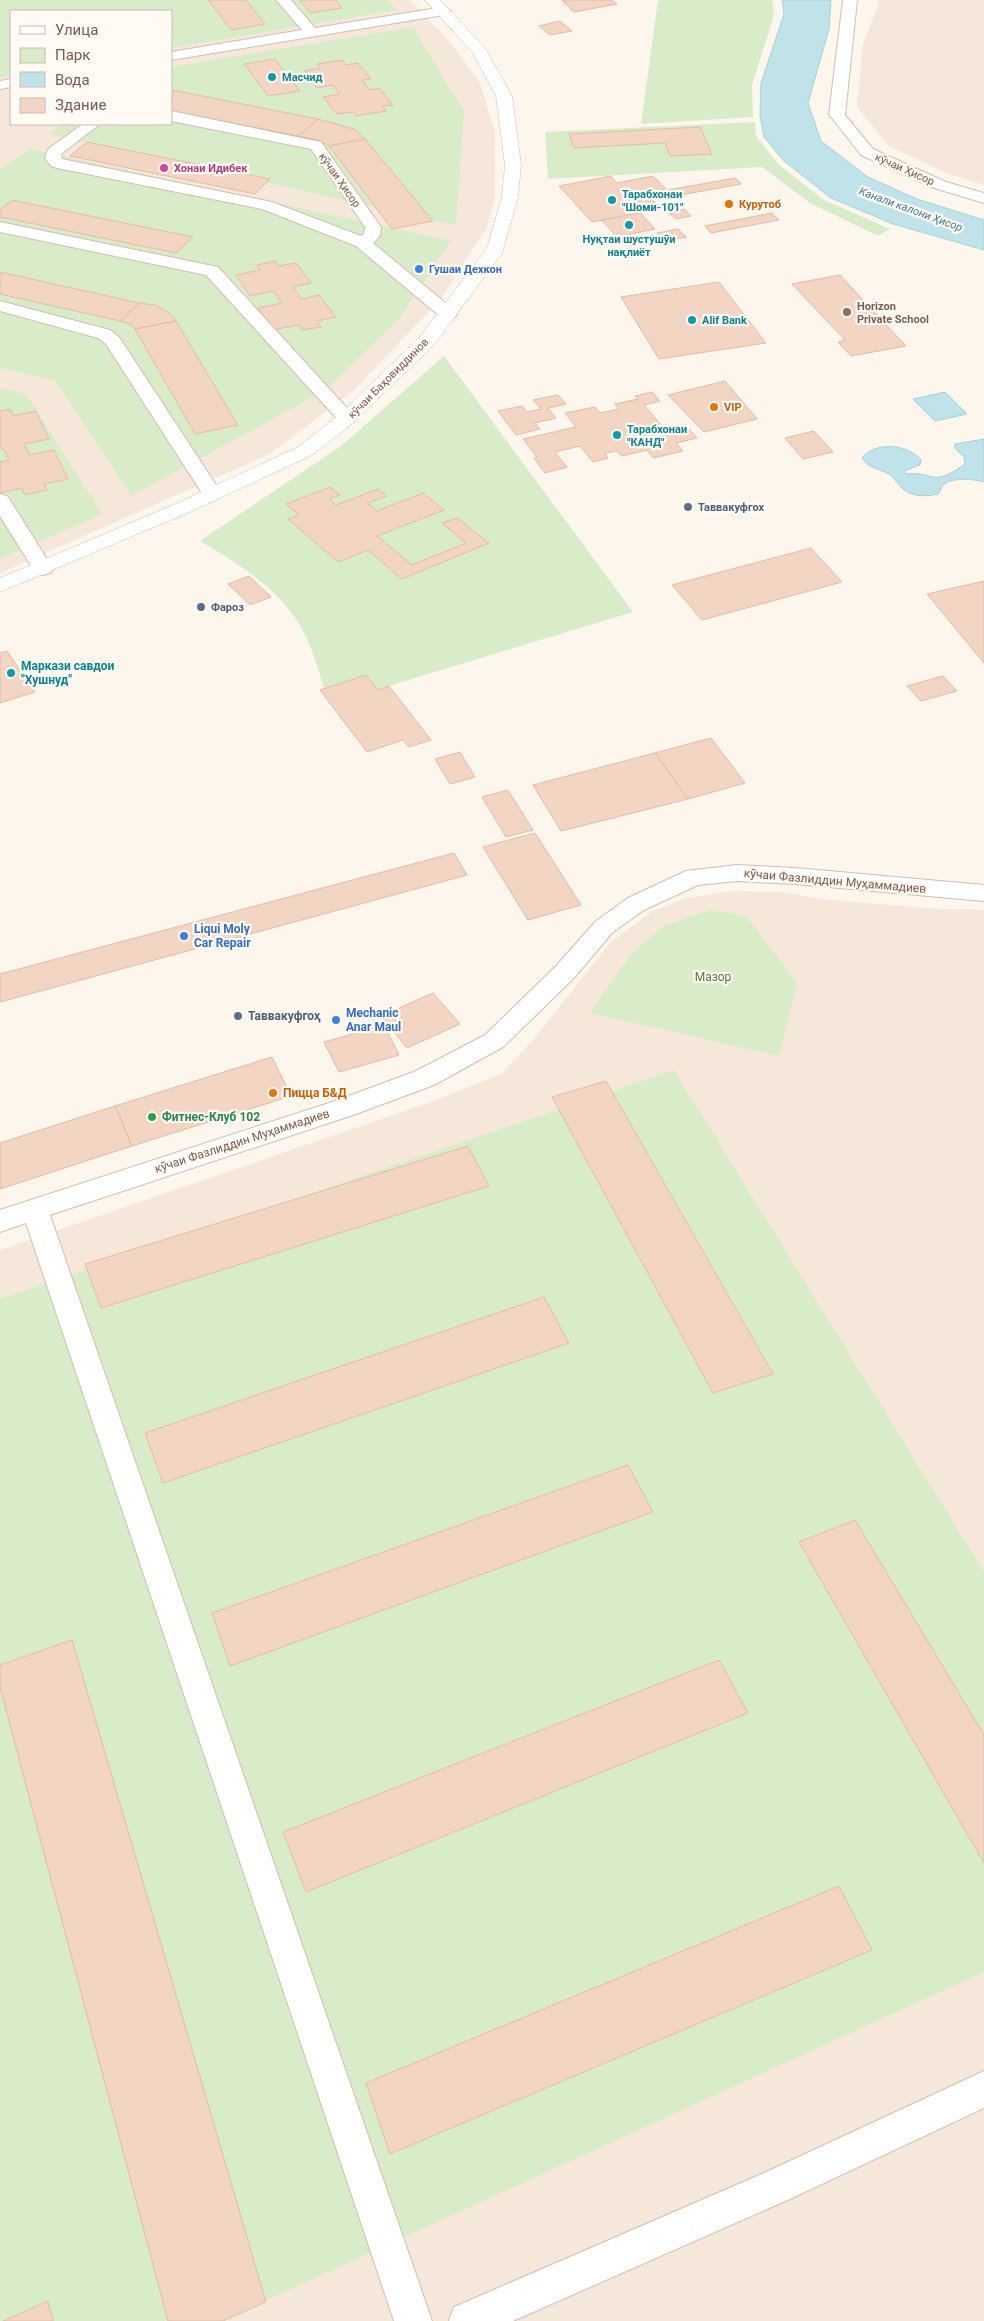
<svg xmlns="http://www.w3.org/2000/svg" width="984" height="2321" font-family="Roboto,sans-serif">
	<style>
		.residential { fill: #f5e8da; fill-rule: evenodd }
		.green { fill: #d8ecc9 }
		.water { fill: #bfe3e8; stroke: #a5d3da }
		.building { fill: #f3d5c3; stroke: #e6bba3 }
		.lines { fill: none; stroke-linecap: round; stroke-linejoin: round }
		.street-casing { stroke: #d1beb0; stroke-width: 2 }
		.secondary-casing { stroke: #d6c0b0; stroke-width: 1 }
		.street { fill: #fff; fill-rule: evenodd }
		.secondary { fill: #fff; fill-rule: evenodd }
		.culture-dot { fill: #0f9aa8; stroke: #fffaf3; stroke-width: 2 }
		.hotel-dot { fill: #d1479c; stroke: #fffaf3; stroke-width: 2 }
		.food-dot { fill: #e8710a; stroke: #fffaf3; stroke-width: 2 }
		.shop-dot { fill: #3f7fe0; stroke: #fffaf3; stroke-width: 2 }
		.education-dot { fill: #8d6e63; stroke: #fffaf3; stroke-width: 2 }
		.service-dot { fill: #5c6f8a; stroke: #fffaf3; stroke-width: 2 }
		.leisure-dot { fill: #2e9e5b; stroke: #fffaf3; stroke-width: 2 }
		.labels { text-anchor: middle; stroke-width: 4.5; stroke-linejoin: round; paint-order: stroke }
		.far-culture-label { font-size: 11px; font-weight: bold; fill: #0d838f; stroke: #fffaf3; text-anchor: start }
		.far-hotel-label { font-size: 11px; font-weight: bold; fill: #b23c85; stroke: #fffaf3; text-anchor: start }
		.far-street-label { font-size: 11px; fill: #7a5c4d; stroke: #fffaf3 }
		.far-food-label { font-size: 11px; font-weight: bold; fill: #c56008; stroke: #fffaf3; text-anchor: start }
		.far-water-label { font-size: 11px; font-style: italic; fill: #437c86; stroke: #fffaf3 }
		.far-shop-label { font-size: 11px; font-weight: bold; fill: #366cbe; stroke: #fffaf3; text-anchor: start }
		.far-education-label { font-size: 11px; font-weight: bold; fill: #785e54; stroke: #fffaf3; text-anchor: start }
		.far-service-label { font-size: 11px; font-weight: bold; fill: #4e5e75; stroke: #fffaf3; text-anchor: start }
		.culture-label { font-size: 12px; font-weight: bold; fill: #0d838f; stroke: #fffaf3; text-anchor: start }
		.street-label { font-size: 12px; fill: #7a5c4d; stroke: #fffaf3 }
		.shop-label { font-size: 12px; font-weight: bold; fill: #366cbe; stroke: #fffaf3; text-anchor: start }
		.park-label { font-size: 12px; fill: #537a41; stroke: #fffaf3 }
		.service-label { font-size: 12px; font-weight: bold; fill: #4e5e75; stroke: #fffaf3; text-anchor: start }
		.food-label { font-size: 12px; font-weight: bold; fill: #c56008; stroke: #fffaf3; text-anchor: start }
		.leisure-label { font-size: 12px; font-weight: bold; fill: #27864d; stroke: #fffaf3; text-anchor: start }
	</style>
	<rect width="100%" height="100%" fill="#fdf6ec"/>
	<g class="residential">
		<path d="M0,0h410l40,42 30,41 15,49v64l-8,31 -47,73 -87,91 -83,63 -270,119zM11,11h160v113h-160z"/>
		<polygon points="878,0 984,0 984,185 946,173 889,146 857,107 863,44 879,3"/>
		<polygon points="732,891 781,892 830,900 938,909 984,910 984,2321 0,2321 0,1250 431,1102 501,1074 534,1039 610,943 651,912 686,898"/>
	</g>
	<g class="green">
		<polygon points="0,0 387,0 397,10 171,48 171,11 11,11 11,76 0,78"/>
		<polygon points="658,0 772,0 774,15 752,85 753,117 641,124"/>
		<polygon points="413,27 464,111 456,225 50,134 63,124 171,124 171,67"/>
		<polygon points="755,122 756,136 778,164 824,200 890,229 878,236 810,203 762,167 548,179 545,132"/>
		<polygon points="30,149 451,241 399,319 326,390 131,496 56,381 0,368 0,169"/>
		<path d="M444,356l189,256 -304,92c-8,-24 -14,-51 -26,-73 -22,-42 -63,-66 -103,-90l141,-95z"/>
		<polygon points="0,388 26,394 102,514 0,559"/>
		<polygon points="710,910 746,916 797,983 779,1056 590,1013 631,954 664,926"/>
		<polygon points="674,1070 984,1572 984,1972 221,2321 0,2321 0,1299"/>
	</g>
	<g class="water">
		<polygon points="782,0 831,0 829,29 808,103 821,141 868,177 917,199 984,220 984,250 893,224 831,198 784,161 764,137 760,116 761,83 784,14"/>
		<polygon points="945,392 967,414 935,421 913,399"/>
		<path d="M984,439v43c-11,-3 -29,-5 -40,2 -3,3 -3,7 -6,10 -14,3 -28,3 -38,-8 -3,-4 -7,-9 -11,-12 -11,-6 -20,-5 -27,-16 12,-17 47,-14 59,2l-1,5 -16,6 2,3c13,-2 18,2 29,3 8,2 23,-8 30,-13l-1,-7 -10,-10 1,-3z"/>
	</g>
	<g class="building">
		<polygon points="208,0 246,0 265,24 231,30"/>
		<polygon points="299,0 336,0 342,8 310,13"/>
		<polygon points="562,0 612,0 617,4 574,12"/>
		<polygon points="560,21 572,31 550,35 539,26"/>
		<polygon points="275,59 300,91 268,96 244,64"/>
		<polygon points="342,60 346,65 358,63 371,79 362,80 369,90 379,88 393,105 383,106 386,111 356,116 353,112 337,114 323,97 340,94 333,85 317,88 304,71 320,68 317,64"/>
		<polygon points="173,90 318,119 299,136 171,111"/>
		<polygon points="318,119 354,129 365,139 329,146 318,140 299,136"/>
		<polygon points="700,127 712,154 670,156 665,143 574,148 569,134"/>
		<polygon points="365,139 433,221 392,229 329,146"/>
		<polygon points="87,142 270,179 255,194 70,156"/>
		<polygon points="611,176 617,183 653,176 666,189 646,193 661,209 592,222 559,186"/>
		<polygon points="735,178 741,184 675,196 668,190"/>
		<polygon points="12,200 193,237 176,253 0,217 0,210"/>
		<polygon points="684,209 691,216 676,219 669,213"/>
		<polygon points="640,213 655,229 617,237 602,220"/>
		<polygon points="772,213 779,220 711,233 705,226"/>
		<polygon points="678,229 686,237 664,241 657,233"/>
		<polygon points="275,261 278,266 296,263 311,283 293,287 302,299 319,295 336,317 317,321 321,327 302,330 298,325 273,330 258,308 282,303 273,291 250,296 236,275 260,270 257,265"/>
		<polygon points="0,272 139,303 120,321 0,294"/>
		<polygon points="840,275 906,346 851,356 838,342 845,340 792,284"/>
		<polygon points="719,282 766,343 659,359 621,297"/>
		<polygon points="139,303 155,305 168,312 176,321 135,329 131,324 120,321"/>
		<polygon points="176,321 238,425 195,434 135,329"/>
		<polygon points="725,381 757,419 704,432 668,395"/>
		<polygon points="652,392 660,401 644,405 667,432 687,427 697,438 676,443 683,451 653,458 647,450 622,456 617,451 605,453 608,458 593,462 580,446 555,452 567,467 545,473 534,458 537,457 523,439 576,427 565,413 595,407 600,413 619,409 615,404 638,399 635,396"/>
		<polygon points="558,395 566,404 548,408 556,418 535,423 540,429 516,435 498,411 522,406 527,412 541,409 533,400"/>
		<polygon points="10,409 13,416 36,411 49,439 24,444 29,455 54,450 68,479 44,484 47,490 25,495 22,488 0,493 0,462 9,460 3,448 0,448 0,411"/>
		<polygon points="814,431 833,452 803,459 785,438"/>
		<polygon points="330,487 340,495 329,499 336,505 378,489 387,496 367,503 377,511 423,493 444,510 377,536 412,565 466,543 442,523 457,518 489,543 402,579 368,550 338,562 288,519 299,515 286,504"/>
		<polygon points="811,548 842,582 702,620 672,585"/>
		<polygon points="249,576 271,597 250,605 228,584"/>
		<polygon points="984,581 984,663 927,594"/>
		<polygon points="7,651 35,692 0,703 0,653"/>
		<polygon points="366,675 378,690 389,686 431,740 409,747 403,740 367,752 320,690"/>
		<polygon points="943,676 957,691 921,701 907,686"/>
		<polygon points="711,738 745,783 688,799 655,753"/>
		<polygon points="460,752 475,777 450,784 435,759"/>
		<polygon points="655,753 688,799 561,831 533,785"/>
		<polygon points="508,790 533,830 506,837 482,797"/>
		<polygon points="535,833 581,905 528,920 483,847"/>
		<polygon points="454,853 467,875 0,1002 0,974"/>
		<polygon points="433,993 460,1024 407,1048 381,1016"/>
		<polygon points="384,1025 399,1055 339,1072 324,1042"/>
		<polygon points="272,1057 291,1096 132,1146 115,1106"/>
		<polygon points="606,1081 773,1374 713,1393 552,1097"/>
		<polygon points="115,1106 132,1146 0,1189 0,1143"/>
		<polygon points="468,1146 489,1186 101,1308 85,1264"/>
		<polygon points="544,1297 569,1343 163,1483 145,1433"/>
		<polygon points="628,1465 653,1512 230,1666 212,1613"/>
		<polygon points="855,1520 984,1735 984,1863 799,1542"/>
		<polygon points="72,1640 266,2302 223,2321 168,2321 0,1687 0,1665"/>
		<polygon points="719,1660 748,1713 306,1892 283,1832"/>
		<polygon points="839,1886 872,1950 390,2154 366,2083"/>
		<polygon points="48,2301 53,2321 3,2321"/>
	</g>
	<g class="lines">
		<g class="street-casing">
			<g id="street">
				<polygon points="276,0 291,0 315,28 444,7 451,11 444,15 171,60 171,52 302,30"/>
				<polygon points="843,0 857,0 845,115 873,149 946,182 984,193 984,203 934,188 861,155 832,118 829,115"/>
				<polygon points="11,79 11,87 0,89 0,81"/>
				<polygon points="171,111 321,142 381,227 380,236 373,243 454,310 457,314 454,318 442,318 356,246 262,209 57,168 51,166 45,158 48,149 83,124 100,124 61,154 62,159 272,202 361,236 364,234 365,227 311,149 171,121"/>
				<polygon points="0,222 218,267 356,418 354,422 340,422 206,275 0,232"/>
				<polygon points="0,301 110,330 119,337 222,494 219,498 212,500 205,498 106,344 98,338 0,311"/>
				<polygon points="0,494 7,496 10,500 53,569 50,573 43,575 36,573 33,569 0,516"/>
				<polygon points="737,865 795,868 984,885 984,901 795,884 737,881 698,885 644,910 612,933 574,978 503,1047 434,1085 353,1115 50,1215 432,2321 394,2321 26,1223 0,1232 0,1210 335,1101 416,1071 485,1035 556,966 596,921 628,898 686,871"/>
				<polygon points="984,2071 984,2108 790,2199 513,2321 449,2321 454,2307 764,2173"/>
			</g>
		</g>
		<g class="secondary-casing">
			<polygon id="secondary" points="425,0 440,0 485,48 512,96 521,165 518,197 502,253 433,346 354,422 312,455 192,511 0,592 0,578 178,503 298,447 340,414 419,338 487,248 502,197 505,165 496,96 473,53"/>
		</g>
		<use href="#street" class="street"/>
		<use href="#secondary" class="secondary"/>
	</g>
	<g class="culture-dot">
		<circle cx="272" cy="77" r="5"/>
		<circle cx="612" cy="200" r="5"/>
		<circle cx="629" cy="225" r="5"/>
		<circle cx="692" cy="320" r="5"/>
		<circle cx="617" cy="435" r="5"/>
		<circle cx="11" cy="673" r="5"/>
	</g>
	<circle class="hotel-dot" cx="164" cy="168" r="5"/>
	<g class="food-dot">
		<circle cx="729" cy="204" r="5"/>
		<circle cx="714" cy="407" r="5"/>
		<circle cx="273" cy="1093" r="5"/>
	</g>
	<g class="shop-dot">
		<circle cx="419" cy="269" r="5"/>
		<circle cx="184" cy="936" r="5"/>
		<circle cx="336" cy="1020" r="5"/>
	</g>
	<circle class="education-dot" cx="847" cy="312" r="5"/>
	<g class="service-dot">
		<circle cx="688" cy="507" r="5"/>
		<circle cx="201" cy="607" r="5"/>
		<circle cx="238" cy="1016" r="5"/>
	</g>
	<circle class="leisure-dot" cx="152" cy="1117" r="5"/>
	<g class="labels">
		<g class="far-culture-label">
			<text x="282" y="81">Масчид</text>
			<text x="622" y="198">Тарабхонаи<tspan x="622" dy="13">"Шоми-101"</tspan></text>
			<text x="629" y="243" text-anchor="middle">Нуқтаи шустушӯи<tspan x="629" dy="13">нақлиёт</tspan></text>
			<text x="702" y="324">Alif Bank</text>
			<text x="627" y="433">Тарабхонаи<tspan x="627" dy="13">"КАНД"</tspan></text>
		</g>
		<g class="far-hotel-label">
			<text x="174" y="172">Хонаи Идибек</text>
		</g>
		<g class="far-street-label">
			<text transform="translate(905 169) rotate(24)" y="4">кӯчаи Ҳисор</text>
			<text transform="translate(340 180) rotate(55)" y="4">кӯчаи Ҳисор</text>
			<text transform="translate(388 378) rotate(-45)" y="4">кӯчаи Баҳовиддинов</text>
		</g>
		<g class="far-food-label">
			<text x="739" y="208">Курутоб</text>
			<text x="724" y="411">VIP</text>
		</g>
		<g class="far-water-label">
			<text transform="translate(911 209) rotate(20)" y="4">Канали калони Ҳисор</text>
		</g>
		<g class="far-shop-label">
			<text x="429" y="273">Гушаи Дехкон</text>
		</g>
		<g class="far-education-label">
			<text x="857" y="310">Horizon<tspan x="857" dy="13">Private School</tspan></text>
		</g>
		<g class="far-service-label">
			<text x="698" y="511">Таввакуфгох</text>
			<text x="211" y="611">Фароз</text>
		</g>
		<g class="culture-label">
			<text x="21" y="670">Маркази савдои<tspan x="21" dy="14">"Хушнуд"</tspan></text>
		</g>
		<g class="street-label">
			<text transform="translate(835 881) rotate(5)" y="4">кӯчаи Фазлиддин Муҳаммадиев</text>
			<text transform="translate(242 1141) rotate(-18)" y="4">кӯчаи Фазлиддин Муҳаммадиев</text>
		</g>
		<g class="shop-label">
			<text x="194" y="933">Liqui Moly<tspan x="194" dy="14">Car Repair</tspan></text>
			<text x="346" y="1017">Mechanic<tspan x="346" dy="14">Anar Maul</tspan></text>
		</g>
		<g class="park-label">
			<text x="713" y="981">Мазор</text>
		</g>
		<g class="service-label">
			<text x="248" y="1020">Таввакуфгоҳ</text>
		</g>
		<g class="food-label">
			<text x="283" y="1097">Пицца Б&amp;Д</text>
		</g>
		<g class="leisure-label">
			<text x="162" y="1121">Фитнес-Клуб 102</text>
		</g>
	</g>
	<rect x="10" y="10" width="162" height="115" fill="#fffaf3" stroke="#cabbb1"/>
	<rect x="20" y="26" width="25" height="8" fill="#ffffff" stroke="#cabbb1"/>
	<text x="55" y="35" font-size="15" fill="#7a5c4d">Улица</text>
	<rect x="20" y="48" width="25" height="15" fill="#d8ecc9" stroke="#cabbb1"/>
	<text x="55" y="60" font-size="15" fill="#7a5c4d">Парк</text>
	<rect x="20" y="72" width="25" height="15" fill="#bfe3e8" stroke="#cabbb1"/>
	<text x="55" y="85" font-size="15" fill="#7a5c4d">Вода</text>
	<rect x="20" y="98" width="25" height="15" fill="#f3d5c3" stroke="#cabbb1"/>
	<text x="55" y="110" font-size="15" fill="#7a5c4d">Здание</text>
</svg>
